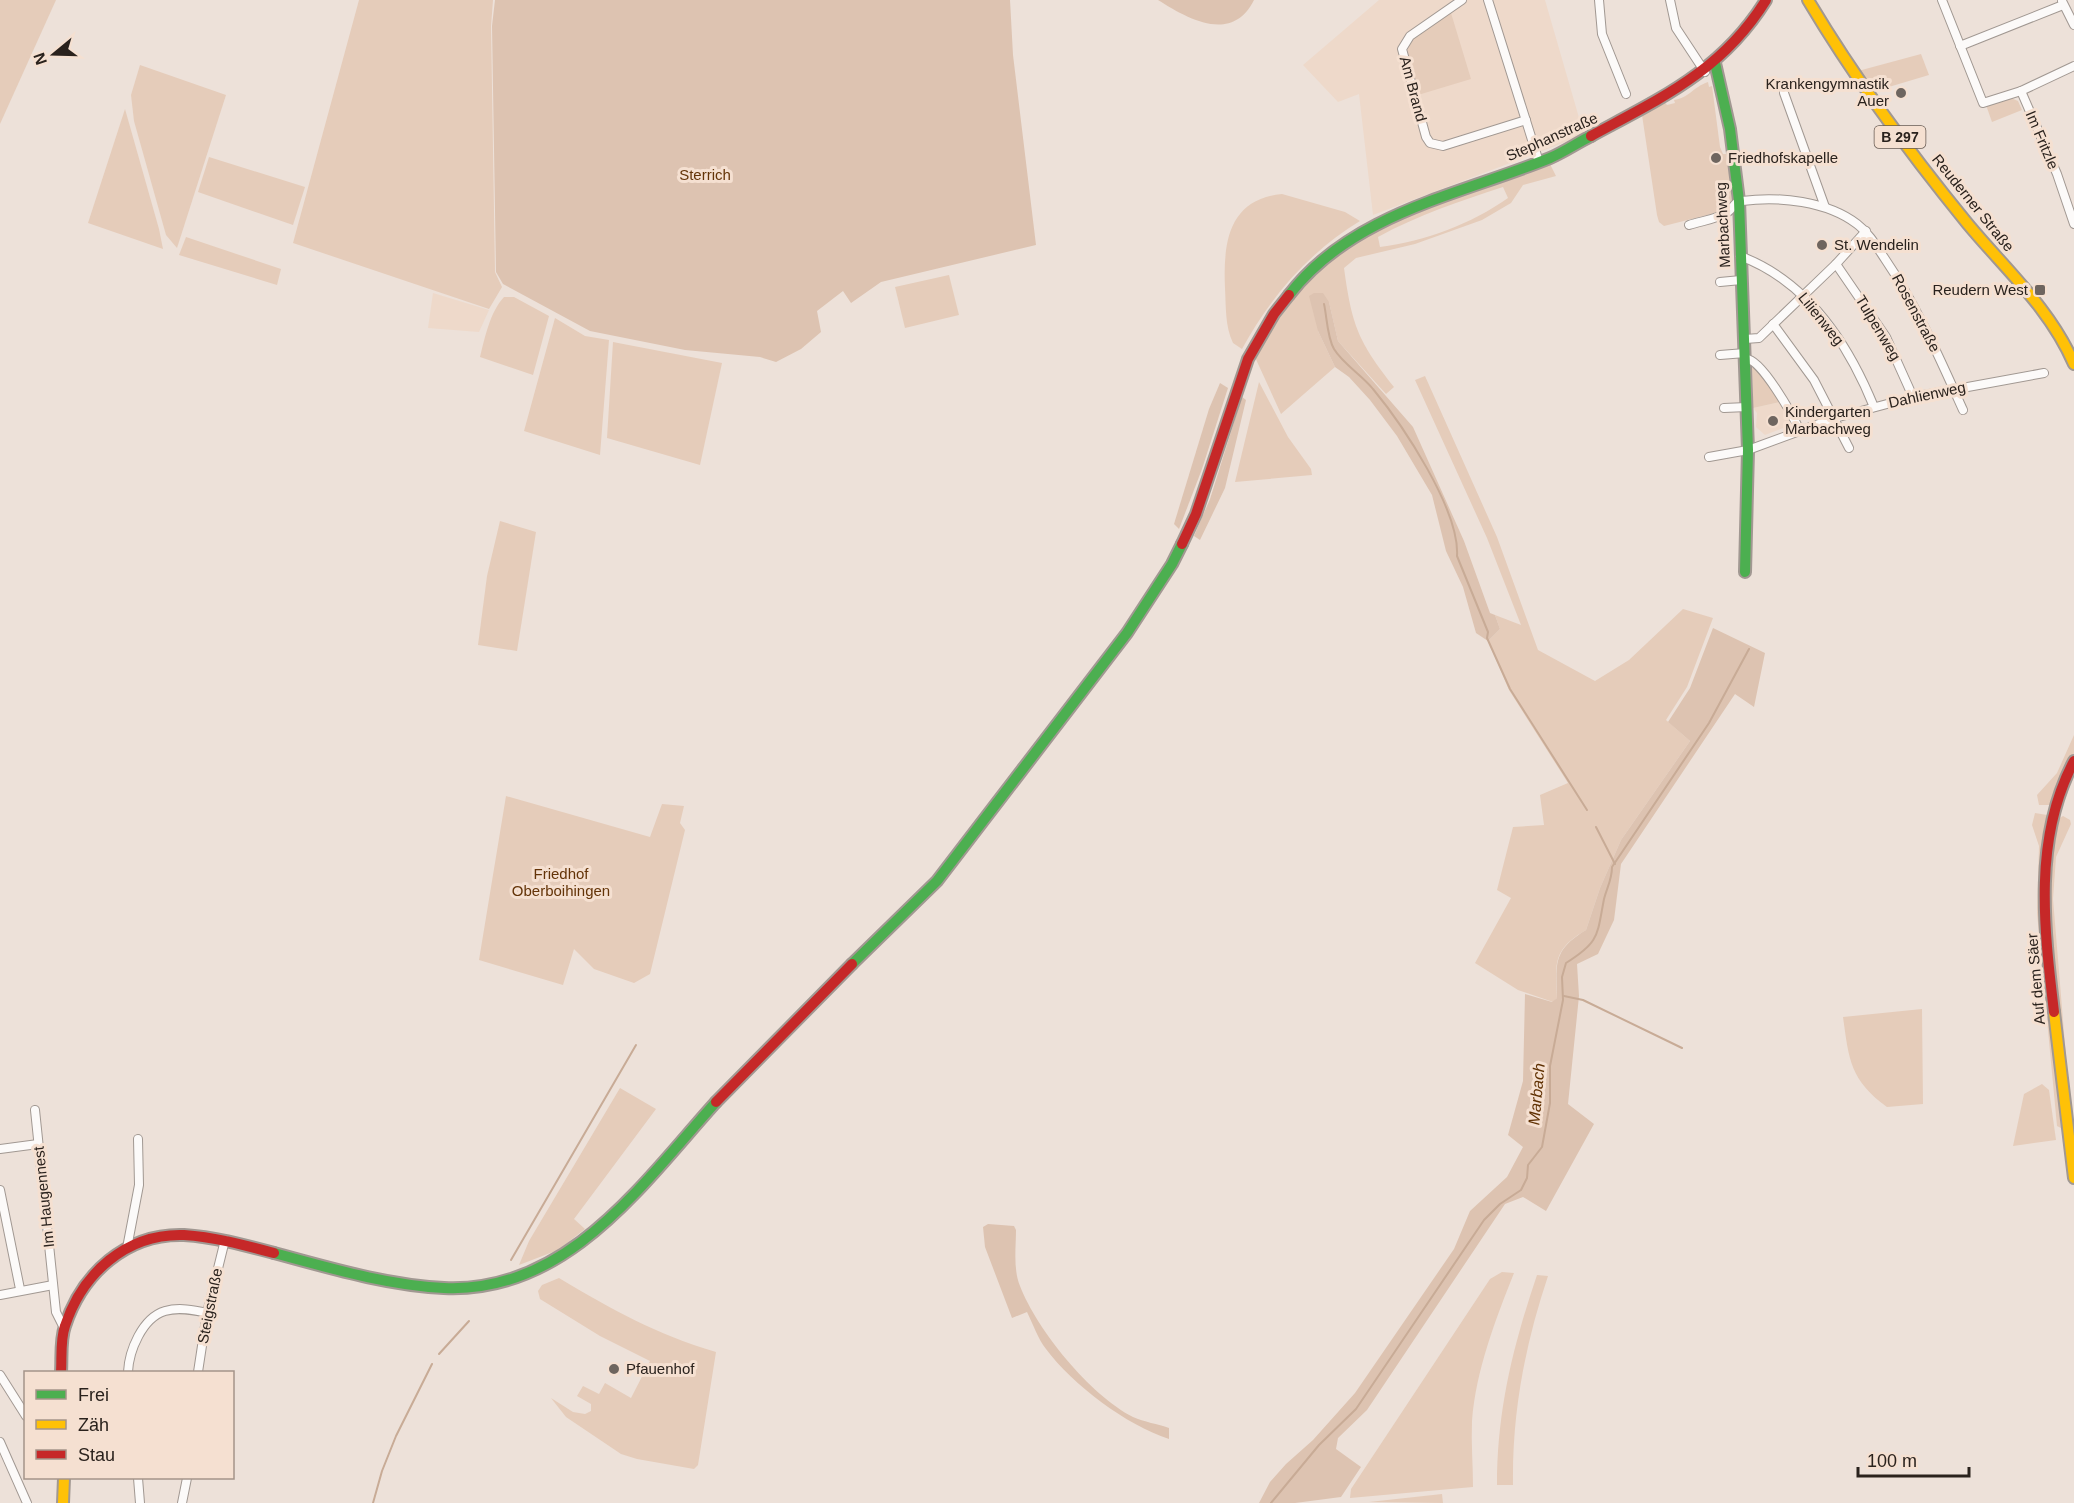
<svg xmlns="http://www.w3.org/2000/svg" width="2074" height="1503" font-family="Helvetica,sans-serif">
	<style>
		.built { fill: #eed9ca }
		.green { fill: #e5ccba; fill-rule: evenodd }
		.forest { fill: #ddc3b1 }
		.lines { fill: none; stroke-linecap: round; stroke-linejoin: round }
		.stream { stroke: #c8ab96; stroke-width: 2 }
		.street-casing { stroke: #a19892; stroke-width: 10 }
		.fast-casing { stroke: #a19892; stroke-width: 14 }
		.slow-casing { stroke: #a19892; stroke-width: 14 }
		.jam-casing { stroke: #a19892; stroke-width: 14 }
		.street { stroke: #fcfaf9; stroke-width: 8 }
		.fast { stroke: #4caf50; stroke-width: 10 }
		.slow { stroke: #ffc107; stroke-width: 10 }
		.jam { stroke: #c62828; stroke-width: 10 }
		.poi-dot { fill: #6e655f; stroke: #f5e0d1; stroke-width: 2 }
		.labels { text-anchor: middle; stroke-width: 6; stroke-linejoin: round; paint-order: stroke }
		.shield { fill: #f5e0d1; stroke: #675b53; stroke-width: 1.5 }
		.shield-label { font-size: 14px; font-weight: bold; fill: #2a221d }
		.poi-label { font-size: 15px; fill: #2a221d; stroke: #f5e0d1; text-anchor: start }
		.street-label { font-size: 15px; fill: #2a221d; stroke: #f5e0d1 }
		.park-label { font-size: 15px; fill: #643408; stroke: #f5e0d1 }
		.water-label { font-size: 16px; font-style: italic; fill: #603103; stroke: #f5e0d1 }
	</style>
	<rect width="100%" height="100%" fill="#ede1d9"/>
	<g class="built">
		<polygon points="1379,0 1545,0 1584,135 1373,215 1359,94 1338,102 1303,65"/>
		<polygon points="433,293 489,310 479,332 428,328"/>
		<polygon points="1780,402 1790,417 1788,426 1765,435 1756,427 1757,413 1753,408"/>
	</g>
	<g class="green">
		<polygon points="0,0 56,0 0,124"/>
		<polygon points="359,0 493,0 491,26 495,272 502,287 489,309 293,243"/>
		<path d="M1451,13l20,66 -53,16c-5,-18 -17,-39 -6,-56z"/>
		<polygon points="1921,54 1929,75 1872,92 1858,71"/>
		<polygon points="140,65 226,95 177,248 166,235 134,121 131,95"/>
		<path d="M1708,82l1,5 3,-1 8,61 3,7h4l5,47 -13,11 -55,14 -5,-4 -2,-7 -15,-100 22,-14 3,4 8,-2 -1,-3c15,-2 19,-13 34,-18z"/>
		<polygon points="2011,98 2018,101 2022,110 1992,122 1986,105"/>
		<polygon points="125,109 159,229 163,249 88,223"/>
		<polygon points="209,157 305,187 293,225 198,192"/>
		<path d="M1550,164l6,12 -33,9 -12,18 -29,17 -67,24 -59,14 -12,10c8,58 14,73 50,119l-8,7 -48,-53 -9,-39 -11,29 17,36 -54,47 -27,-59c11,-18 21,-37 34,-54 60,-83 172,-103 262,-137zM1503,187l5,11c-37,26 -82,43 -128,49l-2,-10c40,-22 82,-36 125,-50z"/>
		<path d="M1282,194l63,18 15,9c-52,32 -89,75 -118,128l-9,-6c-8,-17 -7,-36 -8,-55 -2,-44 3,-89 57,-94z"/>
		<polygon points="186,237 281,269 277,285 179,255"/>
		<polygon points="949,275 959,315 905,328 895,287"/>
		<path d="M504,297h10l35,19 -16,59 -53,-18c5,-20 10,-45 24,-60z"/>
		<polygon points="555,318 585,336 609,340 600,455 524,431"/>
		<polygon points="613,342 722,363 700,465 607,438"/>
		<polygon points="1755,367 1780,402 1753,408 1752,368"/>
		<path d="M1425,376l72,161 41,113 57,31 34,-21 54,-51 30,9 -26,69 -21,33 24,21 -69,99 -21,48 -14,42c-33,19 -31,33 -29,68l-4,4 -35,-12 -43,-27 36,-65 -14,-8 16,-63 31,-2 -4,-30 28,-12 -59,-93 -21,-49 12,-12 -5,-14 26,10 -34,-87 -72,-158z"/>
		<polygon points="1259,382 1288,437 1311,469 1312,475 1235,482"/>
		<polygon points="500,521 536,532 517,651 478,645 487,576"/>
		<polygon points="2074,735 2074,755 2066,765 2051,805 2039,805 2037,795 2057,773"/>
		<polygon points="506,796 650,837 662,804 684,806 680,823 685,830 650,974 634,983 594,969 574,949 563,985 479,960"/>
		<polygon points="2035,813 2047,815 2043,858 2061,1128 2057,1126 2037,913 2039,846 2032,825"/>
		<polygon points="2063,816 2070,820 2071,824 2056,857 2053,899 2072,1129 2070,1126 2049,919 2055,821"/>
		<path d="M1922,1009l1,95 -36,3c-37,-27 -38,-47 -44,-90z"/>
		<polygon points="2042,1084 2049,1090 2056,1140 2013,1146 2024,1094"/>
		<polygon points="620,1088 656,1109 574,1219 585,1229 558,1250 519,1265 529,1241"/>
		<path d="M1502,1272l12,1c-19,48 -38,97 -42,148 -1,22 1,44 1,66l-123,11 1,-9 139,-210z"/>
		<path d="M1537,1275l11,1c-23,69 -36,136 -35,209h-16c0,-75 16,-139 40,-210z"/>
		<path d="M559,1278c54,32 96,56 157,74l-18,113 -4,4 -57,-10 -16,-5 -55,-37 -15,-19 22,14 12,2 6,-3v-7l-14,-8 6,-10 16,8 6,-11 26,15 19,-37 -50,-25 -60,-37 -2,-8 4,-6z"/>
		<polygon points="1442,1494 1443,1503 1369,1502"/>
	</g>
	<g class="forest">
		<polygon points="495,0 1010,0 1013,55 1036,245 881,282 851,303 843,291 817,311 821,332 801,349 776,362 760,357 685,350 590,331 503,284 496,272 492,26"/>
		<path d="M1158,0h96c-22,44 -66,19 -96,0z"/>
		<polygon points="1314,293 1323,293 1329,302 1338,341 1413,427 1464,541 1490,613 1495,615 1500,629 1488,641 1476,633 1463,587 1446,551 1432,495 1397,436 1370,400 1349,377 1335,367 1318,331 1309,296"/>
		<polygon points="1220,383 1228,388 1202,469 1179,529 1174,524 1209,409"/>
		<polygon points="1242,397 1246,400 1225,488 1200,540 1194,536 1210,499"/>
		<path d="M1713,628l52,25 -11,54 -19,-13 -114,170 -7,56 -16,34 -21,10 2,32 -11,108 26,20 -48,87 -23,-14 -18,7 -138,206 -29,28 -2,11 25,18 -20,30 -46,6h-36l11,-21 16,-18 27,-24 42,-47 99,-144 16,-38 37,-34 16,-30 -15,-12 15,-54 2,-87 27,8 5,-4c-1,-35 -4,-48 29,-68l14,-42 21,-48 69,-99 -22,-19 22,-34z"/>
		<path d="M988,1224l26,2 2,4c0,18 -3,39 4,56 17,44 70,109 113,131 11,5 25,7 36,11v11c-43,-14 -96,-54 -123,-90 -8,-10 -13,-25 -19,-37l-15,6 -27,-71 -2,-20z"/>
	</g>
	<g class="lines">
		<g class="stream">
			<path d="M1324,304c3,13 3,33 10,45 9,15 28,26 39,40 29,35 87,121 84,167l31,76 -1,6 23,51 77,121"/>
			<polyline points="1596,827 1615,864"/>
			<polyline points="1564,996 1583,1000 1682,1048"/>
			<polyline points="511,1260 636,1045"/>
			<polyline points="439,1354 469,1321"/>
			<polyline points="373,1503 382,1471 396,1436 432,1364"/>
			<path d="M1271,1503l48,-58 37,-36 128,-189 16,-16 21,-14 6,-12 1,-13 14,-18 8,-44v-37l13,-66 -1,-23 4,-14c34,-21 31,-28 38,-64 3,-12 8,-19 8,-32l97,-144 40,-74"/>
		</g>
		<g class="street-casing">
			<g id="street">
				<polyline points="1462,0 1410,36 1402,49 1426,137 1430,143 1443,146 1526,120"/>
				<polyline points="1488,0 1539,162"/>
				<polyline points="1599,0 1602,34 1626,94"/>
				<polyline points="1670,0 1676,28 1705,72"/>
				<polyline points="1942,0 1983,103 2021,91 2074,66"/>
				<polyline points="2062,1 2074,25"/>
				<polyline points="1960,46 2063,5"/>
				<polyline points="2021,91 2057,174 2074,224"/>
				<polyline points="1784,93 1825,207"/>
				<path d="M1689,225c12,-4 29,-6 39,-13 5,-4 7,-11 14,-11 37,-5 85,0 115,23 12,9 20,23 28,35 32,47 55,100 78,151"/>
				<path d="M1740,256c67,25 108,87 134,151"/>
				<polyline points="1836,264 1886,337 1913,397"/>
				<polyline points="1720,282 1741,280"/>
				<polyline points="1773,324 1814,380 1849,448"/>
				<polyline points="1745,339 1759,338 1836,264 1866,231"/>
				<polyline points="1720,355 1745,353"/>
				<path d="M1746,359c15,-1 47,57 54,72"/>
				<polyline points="1724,408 1747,407"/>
				<polyline points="1709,457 1748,450 1835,418 1913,397 2044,373"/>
				<polyline points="35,1110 56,1312 64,1328"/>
				<polyline points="0,1149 38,1144"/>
				<polyline points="0,1190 20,1289"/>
				<polyline points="127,1248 139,1185 138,1139"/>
				<polyline points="0,1295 53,1285"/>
				<path d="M128,1372c1,-21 14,-54 37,-61 14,-4 29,-1 42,2"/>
				<polyline points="198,1372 207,1313 225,1240"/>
				<polyline points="0,1375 26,1416"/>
				<polyline points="0,1442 27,1503"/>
				<polyline points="138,1478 140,1503"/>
				<polyline points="182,1503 187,1478"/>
			</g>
		</g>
		<g class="fast-casing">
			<g id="fast">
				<polyline points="1715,63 1730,129 1739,201 1748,450 1745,572"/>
				<path d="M1289,295c63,-82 170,-100 261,-137 14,-6 27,-15 41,-22"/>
				<polyline points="852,964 937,881 1127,633 1172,564 1182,544"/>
				<path d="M274,1253c56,15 112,32 170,35 123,6 199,-105 272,-186"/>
			</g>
		</g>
		<g class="slow-casing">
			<g id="slow">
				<path d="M1808,0c47,79 101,152 159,223 38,46 83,85 107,141"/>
				<polyline points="2054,1012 2074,1178"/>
				<polyline points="63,1503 64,1478"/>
			</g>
		</g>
		<g class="jam-casing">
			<g id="jam">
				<path d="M1591,136c70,-38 131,-65 175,-136"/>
				<polyline points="1182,544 1196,514 1248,359 1274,314 1289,295"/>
				<path d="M2054,1012c-10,-84 -21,-174 20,-251"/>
				<polyline points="716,1102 852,964"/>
				<path d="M61,1372c1,-14 -1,-32 4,-46 17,-52 61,-93 119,-91 31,2 60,10 90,18"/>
			</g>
		</g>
		<use href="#street" class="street"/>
		<use href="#fast" class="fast"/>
		<use href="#slow" class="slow"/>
		<use href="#jam" class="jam"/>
	</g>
	<g class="poi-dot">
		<circle cx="1901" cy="93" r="6"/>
		<circle cx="1716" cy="158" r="6"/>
		<circle cx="1822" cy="245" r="6"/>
		<rect x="2034" y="284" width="12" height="12" rx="3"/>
		<circle cx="1773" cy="421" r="6"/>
		<circle cx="614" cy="1369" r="6"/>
	</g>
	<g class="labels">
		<rect class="shield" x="1874.5" y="126" width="51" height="22" rx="4.5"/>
		<g class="shield-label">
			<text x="1900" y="142">B 297</text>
		</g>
		<g class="poi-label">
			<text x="1889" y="89" text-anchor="end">Krankengymnastik<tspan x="1889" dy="17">Auer</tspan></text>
			<text x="1728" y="163">Friedhofskapelle</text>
			<text x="1834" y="250">St. Wendelin</text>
			<text x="2028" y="295" text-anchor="end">Reudern West</text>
			<text x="1785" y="417">Kindergarten<tspan x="1785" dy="17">Marbachweg</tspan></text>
			<text x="626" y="1374">Pfauenhof</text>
		</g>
		<g class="street-label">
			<text transform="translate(1413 89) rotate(75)" y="5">Am Brand</text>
			<text transform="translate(1552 137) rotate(-24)" y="5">Stephanstraße</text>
			<text transform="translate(2042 140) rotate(67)" y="5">Im Fritzle</text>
			<text transform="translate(1973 203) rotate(51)" y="5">Reuderner Straße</text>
			<text transform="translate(1723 225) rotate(-93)" y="5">Marbachweg</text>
			<text transform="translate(1916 313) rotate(62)" y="5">Rosenstraße</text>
			<text transform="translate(1821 319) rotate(51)" y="5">Lilienweg</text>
			<text transform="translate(1878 328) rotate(59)" y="5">Tulpenweg</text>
			<text transform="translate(1927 395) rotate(-12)" y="5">Dahlienweg</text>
			<text transform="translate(2036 979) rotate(-95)" y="5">Auf dem Säer</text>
			<text transform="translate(44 1197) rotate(-96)" y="5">Im Haugennest</text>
			<text transform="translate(210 1306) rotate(-79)" y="5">Steigstraße</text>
		</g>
		<g class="park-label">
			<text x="705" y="180">Sterrich</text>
			<text x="561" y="879">Friedhof<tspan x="561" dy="17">Oberboihingen</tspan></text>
		</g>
		<g class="water-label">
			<text transform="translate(1536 1094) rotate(-85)" y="6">Marbach</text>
		</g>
	</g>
	<rect x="24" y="1371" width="210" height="108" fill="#f5e0d1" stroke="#a49489" stroke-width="1.5"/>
	<rect x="36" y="1390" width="30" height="9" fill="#4caf50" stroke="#a49489" stroke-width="1.5"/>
	<text x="78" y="1401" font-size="18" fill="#2a221d">Frei</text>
	<rect x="36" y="1420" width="30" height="9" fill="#ffc107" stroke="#a49489" stroke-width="1.5"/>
	<text x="78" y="1431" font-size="18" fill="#2a221d">Zäh</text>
	<rect x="36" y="1450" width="30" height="9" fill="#c62828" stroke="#a49489" stroke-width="1.5"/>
	<text x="78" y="1461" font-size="18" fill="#2a221d">Stau</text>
	<g transform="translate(54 54) rotate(251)" stroke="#f5e0d1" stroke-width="4.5" paint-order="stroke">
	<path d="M0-4.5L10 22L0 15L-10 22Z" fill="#2a221d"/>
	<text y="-9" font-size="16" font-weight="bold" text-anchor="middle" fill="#2a221d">N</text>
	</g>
	<path d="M1858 1467v9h111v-9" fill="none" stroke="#2a221d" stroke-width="3"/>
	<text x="1867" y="1467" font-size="18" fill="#2a221d" stroke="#f5e0d1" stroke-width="4.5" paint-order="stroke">100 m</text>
</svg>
